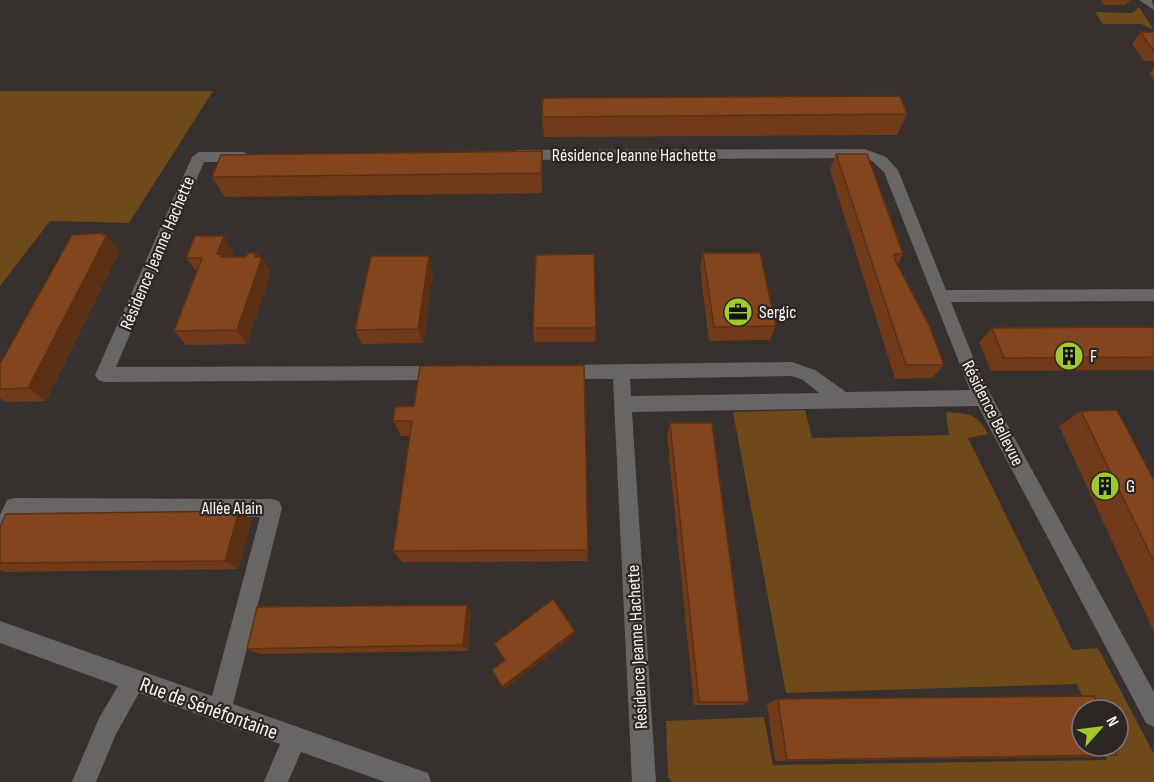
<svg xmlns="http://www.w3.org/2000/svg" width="1154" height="782" font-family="'Sofia Sans Condensed',sans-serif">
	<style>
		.green { fill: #6e4919 }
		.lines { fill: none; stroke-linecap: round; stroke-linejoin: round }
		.minor { fill: #686565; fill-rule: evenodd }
		.wall { fill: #713b19 }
		.shaded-wall { fill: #5c3014 }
		.building { fill: #83451d; stroke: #5c3014; stroke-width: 1.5 }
		.labels { text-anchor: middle; stroke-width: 4.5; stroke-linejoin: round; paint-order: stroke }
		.street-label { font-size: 18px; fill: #f6f2f1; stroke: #2c2625 }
		.poi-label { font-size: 18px; fill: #f6f2f1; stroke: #2c2625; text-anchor: start }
		.near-street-label { font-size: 21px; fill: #f6f2f1; stroke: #2c2625 }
	</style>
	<rect width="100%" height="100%" fill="#36302f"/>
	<g class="green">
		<polygon points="1139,7 1154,30 1141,24 1103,24 1095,12 1132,13"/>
		<polygon points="0,91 213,91 129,223 50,221 0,286"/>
		<path d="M805,410l7,28 137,-3 -3,-23c23,2 31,1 42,22l-20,4 104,212 26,-2 56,106v28h-482l-4,-5 -2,-56 98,-4 9,48 334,-5 -5,-14h16v-36h-30l-11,-26 -291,9 -53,-281z"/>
	</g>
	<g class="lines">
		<g class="minor">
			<polygon points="1139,0 1152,0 1154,10"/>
			<path d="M865,149l21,8 12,13 48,120 208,-1v12l-203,1 30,75 173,315v35l-8,-4 -168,-317 -346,6 24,370h-24l-19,-403h-51l-6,-2 -3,-5 3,-5 6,-2 230,-3 23,8 31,22 124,-2 -86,-218 -12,-11 -12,-3 -343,2 -7,-5 7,-5zM792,376l11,4 16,13 -188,3 -1,-17z"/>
			<polygon points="199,152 244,152 251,157 244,162 204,162 116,367 442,366 448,368 451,373 448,378 442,380 104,382 98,380 95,375 192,157"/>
			<polygon points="14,498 272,499 279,501 282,508 233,704 419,770 428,773 431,782 385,782 301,752 288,782 264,782 280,744 139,693 116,734 96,782 72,782 99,718 118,686 0,643 0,621 212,696 260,517 20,516 7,544 0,547 0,515 7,500"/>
		</g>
	</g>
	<g class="wall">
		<polygon points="1101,0 1130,0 1126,5 1104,5"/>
		<polygon points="1140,32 1154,32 1154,61 1144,61 1132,44"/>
		<polygon points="1154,68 1154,80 1149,74"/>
		<polygon points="907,114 897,135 544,137 542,117"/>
		<polygon points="542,151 543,172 542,193 225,197 212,177"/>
		<polygon points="836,154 903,254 898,264 944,365 932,378 895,379 830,170"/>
		<polygon points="104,233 120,250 46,401 5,402 0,398 0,364"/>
		<polygon points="234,252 232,257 259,257 271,272 247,344 186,345 174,331 197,272 186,258"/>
		<polygon points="703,253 776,326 770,340 709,341 700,268"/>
		<polygon points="433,271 423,343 362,344 355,330"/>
		<polygon points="1154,327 1154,370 991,371 979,342 992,328"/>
		<polygon points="533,328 596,328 595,342 534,342"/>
		<polygon points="395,407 588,550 587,561 402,562 393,551 410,436 401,436 393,421"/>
		<polygon points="1081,411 1154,480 1154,632 1059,426"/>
		<polygon points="670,423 749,702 742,705 694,705 667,435"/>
		<polygon points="239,511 252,520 238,569 5,572 0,570 0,527"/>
		<polygon points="471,612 468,651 260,654 247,649"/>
		<polygon points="778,699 1117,755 1087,757 775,761 767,704"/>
	</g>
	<g class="shaded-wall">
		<polygon points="542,151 543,172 542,193 541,173"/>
		<polygon points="104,233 120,250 46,401 28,388"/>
		<polygon points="224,236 234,252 229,265 217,254"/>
		<polygon points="257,253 261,259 262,257 271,272 247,344 237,330"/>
		<polygon points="429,256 433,271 423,343 418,329"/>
		<polygon points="239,511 252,520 238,569 225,561"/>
		<polygon points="467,605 471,612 468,651 463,645"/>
		<polygon points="575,631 575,635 504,690 502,687"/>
	</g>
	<g class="building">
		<polygon points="1140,32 1154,32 1154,50 1153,50"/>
		<polygon points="900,96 907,114 542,117 543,98"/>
		<polygon points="542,151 541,173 212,177 221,155"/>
		<polygon points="836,154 867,154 903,254 894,254 895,260 930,327 944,365 906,365"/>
		<polygon points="104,233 103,235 107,235 28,388 0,389 0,364 72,235"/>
		<polygon points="195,236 224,236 217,254 222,254 221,257 246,257 248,253 257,253 255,257 262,257 237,330 174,331 202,258 186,258"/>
		<polygon points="703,253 760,253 776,326 714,327"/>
		<polygon points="594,254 596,328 533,328 536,255"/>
		<polygon points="371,256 429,256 418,329 355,330"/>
		<polygon points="1154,327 1154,357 1004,358 992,328"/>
		<polygon points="584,365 588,550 393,551 412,421 393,421 395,407 414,406 420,366"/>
		<polygon points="1117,410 1154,480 1154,562 1081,411"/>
		<polygon points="670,423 712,423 749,702 699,702"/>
		<polygon points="239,511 225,561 0,563 0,527 6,514"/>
		<polygon points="553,599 575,631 502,687 492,670 505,660 494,644"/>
		<polygon points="467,605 463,645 247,649 257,607"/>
		<polygon points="1094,696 1100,710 1082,710 1082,746 1113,746 1117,755 787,760 778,699"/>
	</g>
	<defs>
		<g id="office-disc" transform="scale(1.5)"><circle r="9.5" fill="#a0c92b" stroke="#2c2625"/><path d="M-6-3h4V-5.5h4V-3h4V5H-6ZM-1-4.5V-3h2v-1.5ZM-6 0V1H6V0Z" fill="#111"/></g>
		<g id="building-disc" transform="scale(1.5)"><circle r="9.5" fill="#a0c92b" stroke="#2c2625"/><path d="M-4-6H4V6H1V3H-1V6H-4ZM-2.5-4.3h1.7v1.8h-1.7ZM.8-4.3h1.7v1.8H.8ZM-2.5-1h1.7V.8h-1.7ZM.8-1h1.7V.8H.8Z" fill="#111"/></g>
	</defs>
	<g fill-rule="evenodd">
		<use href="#office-disc" x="738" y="312"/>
		<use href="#building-disc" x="1069" y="356"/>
		<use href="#building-disc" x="1105" y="486"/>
	</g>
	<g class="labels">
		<g class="street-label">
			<text x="634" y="161">Résidence Jeanne Hachette</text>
			<text transform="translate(157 253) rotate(-67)" y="6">Résidence Jeanne Hachette</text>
			<text transform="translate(993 413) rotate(63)" y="6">Résidence Bellevue</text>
			<text x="232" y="514">Allée Alain</text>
			<text transform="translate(637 647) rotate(-93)" y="6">Résidence Jeanne Hachette</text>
		</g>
		<g class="poi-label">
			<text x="759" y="318">Sergic</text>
			<text x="1090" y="362">F</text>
			<text x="1126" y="492">G</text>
		</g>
		<g class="near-street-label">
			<text transform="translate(209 708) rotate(20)" y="7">Rue de Sénéfontaine</text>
		</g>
	</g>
	<g transform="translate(1100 728) rotate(62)"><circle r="28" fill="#2c2625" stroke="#7d7877" stroke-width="1.5"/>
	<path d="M0-4.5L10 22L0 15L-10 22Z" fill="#a0c92b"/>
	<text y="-9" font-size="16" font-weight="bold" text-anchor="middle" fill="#f6f2f1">N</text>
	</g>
</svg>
